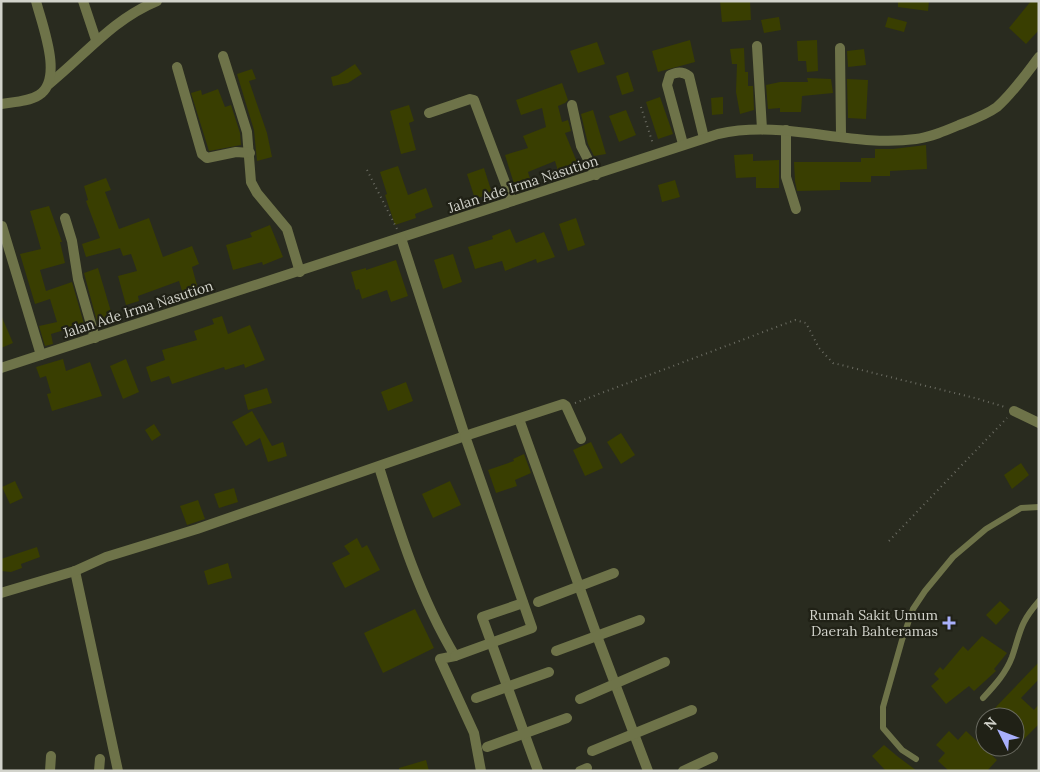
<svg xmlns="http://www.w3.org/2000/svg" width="1040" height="772" font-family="Lora,serif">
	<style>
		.building { fill: #393e01 }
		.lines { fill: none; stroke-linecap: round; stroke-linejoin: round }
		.path { stroke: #6c6d63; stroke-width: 2; stroke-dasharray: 1 4; stroke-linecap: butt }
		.service { stroke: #6e7349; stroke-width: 6 }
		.minor { stroke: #6e7349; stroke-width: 10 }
		.poi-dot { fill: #a9b0fc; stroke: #202116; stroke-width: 2 }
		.labels { text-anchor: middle; stroke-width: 4.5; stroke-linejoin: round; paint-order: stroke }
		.street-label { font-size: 14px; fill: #d2d3cb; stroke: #202116 }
		.poi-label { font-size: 14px; fill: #d2d3cb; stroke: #202116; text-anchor: end }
	</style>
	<rect width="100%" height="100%" fill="#292b1f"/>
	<g class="building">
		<polygon points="720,1 750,1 751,20 722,22"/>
		<polygon points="898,1 929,1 928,11 898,7"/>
		<polygon points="1031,1 1039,1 1039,30 1026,44 1009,28"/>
		<polygon points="779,17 781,30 764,33 761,20"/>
		<polygon points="888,17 907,22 904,32 885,27"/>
		<polygon points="690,40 695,62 658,72 652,51"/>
		<polygon points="817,40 818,71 807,72 806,61 798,61 797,41"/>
		<polygon points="597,42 605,64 578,73 570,51"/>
		<polygon points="744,48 745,72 748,72 748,86 753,86 754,110 740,114 736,92 737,64 732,64 730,49"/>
		<polygon points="864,49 866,65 848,67 847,51"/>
		<polygon points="355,64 362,74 348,83 333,86 331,77 338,75"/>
		<polygon points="252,69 256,79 249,81 267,133 272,157 257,161 254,130 237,74"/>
		<polygon points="628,72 634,91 622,95 616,76"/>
		<polygon points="807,78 831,79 833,93 802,96 801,112 780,112 780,108 768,109 766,85 780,82 808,82"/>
		<polygon points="847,79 868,80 866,119 848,118"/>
		<polygon points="562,83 568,100 565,103 558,106 562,122 568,120 571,131 565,133 581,172 560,178 555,161 528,172 531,182 515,187 505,155 528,148 523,136 546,127 542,108 521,115 516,100"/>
		<polygon points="218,89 225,107 231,105 240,133 241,145 209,151 191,93 201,90 202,95"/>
		<polygon points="660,97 673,134 658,139 646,102"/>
		<polygon points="723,97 723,114 712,115 711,98"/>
		<polygon points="409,105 414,121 409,123 416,150 401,154 390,111"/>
		<polygon points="593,110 606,154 594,156 588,144 581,114"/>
		<polygon points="626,110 636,135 619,142 609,116"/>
		<polygon points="926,145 927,169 890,171 890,176 871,176 871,182 840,182 840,190 797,191 795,181 794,162 861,162 861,158 875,158 875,149 893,149"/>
		<polygon points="753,154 753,161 779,160 779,188 756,188 756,177 736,178 734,155"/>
		<polygon points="398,166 408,195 426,188 433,207 415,214 416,218 395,225 385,195 387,194 380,172"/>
		<polygon points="484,168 492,193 475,199 467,174"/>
		<polygon points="106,178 111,190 105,192 119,229 149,218 163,257 192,246 199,264 192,267 198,289 183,294 179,281 138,296 139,301 126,305 118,276 137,271 131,254 123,256 120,248 86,257 82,244 100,238 86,201 88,200 84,186"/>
		<polygon points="675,180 680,197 662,202 658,185"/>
		<polygon points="49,206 62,242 60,242 65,263 40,270 46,291 72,282 84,324 51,334 53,344 45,346 39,326 57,322 50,299 35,304 20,254 41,249 30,211"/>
		<polygon points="576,218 585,245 568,251 559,224"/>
		<polygon points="270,225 283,257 263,265 262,262 233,270 226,245 252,237 250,233"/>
		<polygon points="510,229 516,243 544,232 555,257 537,263 536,259 505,271 502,261 475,269 468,247 493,239 492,236"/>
		<polygon points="453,254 462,282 443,289 434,260"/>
		<polygon points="396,260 408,296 391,302 387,290 362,299 359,289 356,290 351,272 366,268 366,270"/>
		<polygon points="98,268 112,315 107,316 109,325 99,329 84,273"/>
		<polygon points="1,315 13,343 1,348"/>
		<polygon points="222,316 228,334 250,325 265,360 245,368 244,364 225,370 224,367 172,384 169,376 151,382 146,367 165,360 162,350 197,340 194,331 214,324 212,319"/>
		<polygon points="63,359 66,371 90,362 102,396 52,411 47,394 51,393 46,376 40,378 36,367"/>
		<polygon points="126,359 139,392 123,399 110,366"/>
		<polygon points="406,382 413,401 388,411 381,392"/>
		<polygon points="267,388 272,403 248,410 244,395"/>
		<polygon points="252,411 272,446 283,442 287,456 268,462 260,438 246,446 232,422"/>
		<polygon points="154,424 161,435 152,441 145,430"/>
		<polygon points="621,433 635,455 621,464 607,442"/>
		<polygon points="591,442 603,468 585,476 573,450"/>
		<polygon points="524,454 531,473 515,480 517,486 496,493 488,470 514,461 513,459"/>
		<polygon points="1021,463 1029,475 1012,489 1004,475"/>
		<polygon points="15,481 23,498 10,504 2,487"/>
		<polygon points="450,481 461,505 433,518 422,494"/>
		<polygon points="234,488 238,502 219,508 214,494"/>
		<polygon points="198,500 205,519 187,525 180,506"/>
		<polygon points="357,538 362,548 367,545 380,570 345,588 332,563 350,554 344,546"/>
		<polygon points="37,547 40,557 21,564 22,568 11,572 1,571 1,559"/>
		<polygon points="228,563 232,578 208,585 204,571"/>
		<polygon points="1000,601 1010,610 996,625 986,615"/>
		<polygon points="415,609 434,648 383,673 364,633"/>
		<polygon points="982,636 1007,653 994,669 996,671 974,691 969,686 946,704 931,686 939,679 934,674 940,667 943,670 963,646 968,651"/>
		<polygon points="1039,662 1039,679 1021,698 1034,710 1039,704 1039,724 1022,741 1015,734 1015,717 998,717 992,711"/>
		<polygon points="949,731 958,740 966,731 997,760 987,771 949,771 938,761 945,753 936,745"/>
		<polygon points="884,745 897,756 917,771 886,771 872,756"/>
		<polygon points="426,760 429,771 399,771 399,768"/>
	</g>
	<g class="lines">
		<g class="path">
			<polyline points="641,107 653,144"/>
			<polyline points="367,170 397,229"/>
			<polyline points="575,403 795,320 806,323 819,348 833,363 975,398 1005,407"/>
			<polyline points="889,541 1007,418"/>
		</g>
		<g class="service">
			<path d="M983,698c12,-13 23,-25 29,-41 9,-26 7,-33 27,-56"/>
			<polyline points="916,759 902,750 883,728 883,707 902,640 913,609 925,591 953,557 986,529 1021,508 1039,507"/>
		</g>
		<g class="minor">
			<polyline points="83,1 96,40"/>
			<polyline points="757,46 762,129"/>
			<polyline points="840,48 841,135"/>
			<polyline points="223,56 247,132 251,182 257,193 287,229 300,272"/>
			<polyline points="177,67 202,154 207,158 236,152 250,153"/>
			<path d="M49,84c36,-29 64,-65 108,-83"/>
			<path d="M1,104c12,-2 27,-2 38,-9 25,-16 3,-70 -3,-94"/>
			<polyline points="572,105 581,146 596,175"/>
			<polyline points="429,113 470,99 474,100 512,201"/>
			<polyline points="786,130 786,177 796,209"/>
			<path d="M683,144l-16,-59 3,-10c7,-3 12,-4 19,1l15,62"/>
			<polyline points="65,218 72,241 78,279 95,338"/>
			<polyline points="2,226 41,355"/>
			<path d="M1,368l717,-234c67,-15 132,14 198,5 15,-2 29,-8 43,-14 13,-5 27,-10 38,-18 16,-14 29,-33 42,-50"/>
			<polyline points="1014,411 1039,423"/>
			<polyline points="519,419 597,636 648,771"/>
			<path d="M379,467c20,64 41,131 76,189l-15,3 34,74 7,38"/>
			<polyline points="75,571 118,771"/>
			<polyline points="1,593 75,571 106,557 197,529 465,436 401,238"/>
			<polyline points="538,602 614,573"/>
			<polyline points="523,603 482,617 538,771"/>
			<polyline points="556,651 640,620"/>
			<polyline points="455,656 532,628 465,436 563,404 566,406 581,439"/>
			<polyline points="476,698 549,672"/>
			<polyline points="580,699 665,662"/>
			<polyline points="487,747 567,718"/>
			<polyline points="592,751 692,710"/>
			<polyline points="50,771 51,756"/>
			<polyline points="99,771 100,759"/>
			<polyline points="580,771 587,768"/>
			<polyline points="683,771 713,757"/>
		</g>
	</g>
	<path class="poi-dot" d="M946.5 615.5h5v5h5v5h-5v5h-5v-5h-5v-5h5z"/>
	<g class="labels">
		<g class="street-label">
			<text transform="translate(523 184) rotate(-18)" y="5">Jalan Ade Irma Nasution</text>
			<text transform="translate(138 309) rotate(-18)" y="5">Jalan Ade Irma Nasution</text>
		</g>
		<g class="poi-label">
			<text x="938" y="620">Rumah Sakit Umum<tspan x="938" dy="16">Daerah Bahteramas</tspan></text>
		</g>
	</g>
	<rect width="1040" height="772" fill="none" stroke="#d2d3cb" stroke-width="5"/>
	<g transform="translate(1000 732) rotate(312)"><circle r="24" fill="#202116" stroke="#67685e"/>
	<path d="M0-4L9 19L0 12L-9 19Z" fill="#a9b0fc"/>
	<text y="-8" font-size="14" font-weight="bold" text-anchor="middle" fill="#d2d3cb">N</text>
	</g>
</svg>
